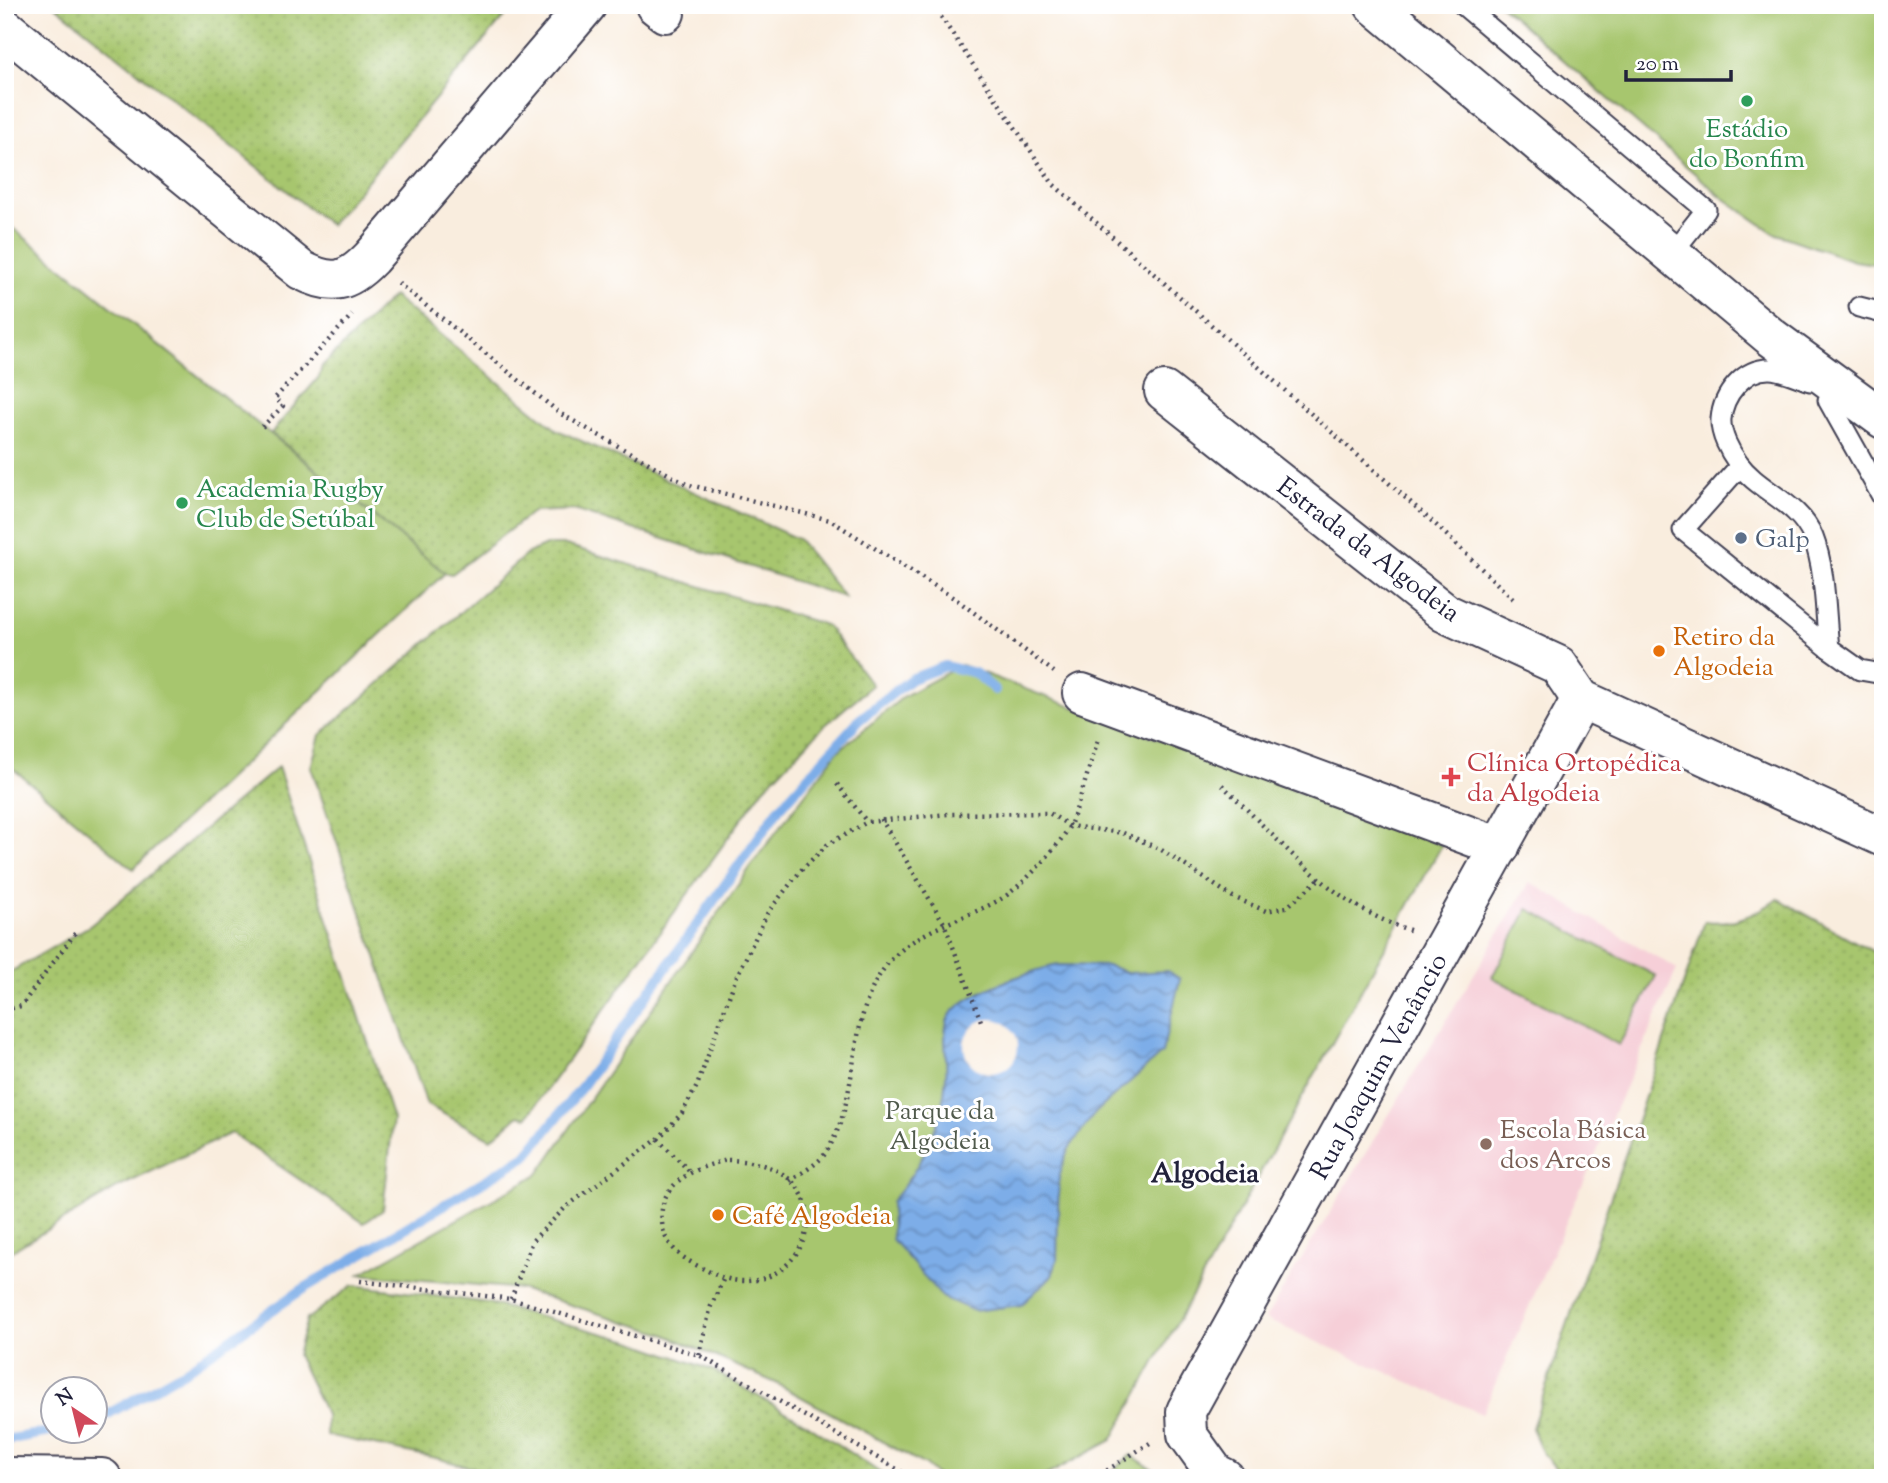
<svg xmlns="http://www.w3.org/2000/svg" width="1888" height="1483" font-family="'Sorts Mill Goudy',serif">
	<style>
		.built { fill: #f6cfd8 }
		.grass { fill: url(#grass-dots); stroke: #647454; stroke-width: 2 }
		.park { fill: #a7c66e; stroke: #647454; stroke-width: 2 }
		.water { fill: url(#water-waves); stroke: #506892; stroke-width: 2 }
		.pier { fill: #f9edde }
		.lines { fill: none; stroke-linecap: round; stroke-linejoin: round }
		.stream { stroke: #7dade8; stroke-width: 10 }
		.lane-casing { stroke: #424053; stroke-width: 23 }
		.street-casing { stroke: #424053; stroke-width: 42 }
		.secondary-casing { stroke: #424053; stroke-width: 42 }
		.path { stroke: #424053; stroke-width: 4.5; stroke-dasharray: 2 5; stroke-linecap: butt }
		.lane { stroke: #fff; stroke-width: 19 }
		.street { stroke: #fff; stroke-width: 38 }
		.secondary { stroke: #fff; stroke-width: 38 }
		.leisure-dot { fill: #2e9e5b; stroke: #fff; stroke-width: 2.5 }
		.service-dot { fill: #5c6f8a; stroke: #fff; stroke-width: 2.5 }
		.food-dot { fill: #e8710a; stroke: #fff; stroke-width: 2.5 }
		.health-dot { fill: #e0444e; stroke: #fff; stroke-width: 2.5 }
		.education-dot { fill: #8d6e63; stroke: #fff; stroke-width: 2.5 }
		.labels { text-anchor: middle; stroke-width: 6; stroke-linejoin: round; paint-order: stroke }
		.leisure-label { font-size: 26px; fill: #27864d; stroke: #fff }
		.service-label { font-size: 26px; fill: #4e5e75; stroke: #fff; text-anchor: start }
		.street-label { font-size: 26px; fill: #22223b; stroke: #fff }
		.food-label { font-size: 26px; fill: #c56008; stroke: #fff; text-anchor: start }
		.health-label { font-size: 26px; fill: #be3a42; stroke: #fff; text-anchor: start }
		.park-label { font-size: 26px; fill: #515b4d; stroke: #fff }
		.education-label { font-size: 26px; fill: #785e54; stroke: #fff; text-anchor: start }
		.neighbourhood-label { font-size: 28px; font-weight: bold; fill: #22223b; stroke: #fff }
	</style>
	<defs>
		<pattern id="grass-dots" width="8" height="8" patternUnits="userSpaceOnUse" patternTransform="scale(1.75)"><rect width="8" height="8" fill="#a7c66e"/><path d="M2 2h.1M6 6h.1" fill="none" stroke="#8faa60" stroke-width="1.8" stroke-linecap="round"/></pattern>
		<pattern id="water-waves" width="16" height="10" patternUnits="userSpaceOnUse" patternTransform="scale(1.75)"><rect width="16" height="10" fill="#7dade8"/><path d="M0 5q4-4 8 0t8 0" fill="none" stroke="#668cbd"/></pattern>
	</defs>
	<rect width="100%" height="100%" fill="#fff"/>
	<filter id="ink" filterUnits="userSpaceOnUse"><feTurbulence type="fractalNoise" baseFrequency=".0143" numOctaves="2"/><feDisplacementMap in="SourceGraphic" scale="14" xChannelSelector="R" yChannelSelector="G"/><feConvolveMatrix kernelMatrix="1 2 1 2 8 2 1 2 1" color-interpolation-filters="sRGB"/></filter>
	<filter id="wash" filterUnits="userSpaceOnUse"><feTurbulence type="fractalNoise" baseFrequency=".00686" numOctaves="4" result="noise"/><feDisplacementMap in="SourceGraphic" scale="28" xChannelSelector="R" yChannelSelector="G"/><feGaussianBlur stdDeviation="1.57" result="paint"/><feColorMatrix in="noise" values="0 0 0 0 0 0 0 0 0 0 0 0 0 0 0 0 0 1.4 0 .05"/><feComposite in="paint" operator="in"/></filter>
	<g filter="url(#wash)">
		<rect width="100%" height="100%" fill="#f9edde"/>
		<polygon class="built" points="1530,882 1677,969 1482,1414 1265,1319"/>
		<g class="grass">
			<polygon points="54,5 514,5 330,225"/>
			<polygon points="393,296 557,430 798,539 844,597 574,510 533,512 452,574 445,573 271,433 319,377 322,366"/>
			<polygon points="546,545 566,545 826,625 872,685 823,727 764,788 527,1117 519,1115 491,1139 427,1105 311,767 320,735 528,553"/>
			<polygon points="278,767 393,1119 383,1210 364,1223 231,1133 117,1188 5,1255 5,975 91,925"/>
			<path d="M1778,899l105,58v521h-318l-22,-24 -11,-26 173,-507c30,4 49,-6 73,-22z"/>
			<polygon points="353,1285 488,1303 631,1341 712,1370 807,1424 888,1478 510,1478 436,1458 326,1435 326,1415 297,1355 307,1319"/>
		</g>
		<g class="park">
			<polygon points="1500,5 1883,5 1883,265 1854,261 1774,233 1722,197"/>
			<polygon points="5,222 445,573 133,869 5,762"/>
			<polygon points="961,665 1442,845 1112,1440 1041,1478 940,1478 925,1465 776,1383 664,1334 520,1289 360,1274 538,1174 758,856 837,752 904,696"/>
			<polygon points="1528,909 1656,976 1619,1045 1492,977"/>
			<polygon points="1131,1455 1166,1478 1104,1478"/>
		</g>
		<path class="water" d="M1059,965l50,1 19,7 40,-2 12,8 -18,74 -67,60 -27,37 -9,24 -2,86 -5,16 -31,29 -47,6 -32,-14 -50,-58 -1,-37c32,-37 52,-77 55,-126 2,-17 -4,-38 1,-54 6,-26 87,-53 112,-57z"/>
		<circle class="pier" cx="991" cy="1046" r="27"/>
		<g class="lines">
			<g class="stream">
				<polyline points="94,1422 183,1372 303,1289 526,1156 584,1084 778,810 859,720 911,679 945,666 975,673 995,690"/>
				<polyline points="5,1440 60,1430"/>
			</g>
		</g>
	</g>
	<g filter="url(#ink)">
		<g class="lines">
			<g class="lane-casing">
				<g id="lane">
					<polyline points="1463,5 1706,210 1671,254"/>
					<polyline points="1859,307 1883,313"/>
					<path d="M1810,381c-13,-4 -28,-12 -41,-12 -26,0 -46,26 -48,50 -1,15 9,33 17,44 21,29 61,39 75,74 13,33 12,76 16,111l31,22 23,4"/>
					<polyline points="1828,400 1883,498"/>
					<polyline points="1740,466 1683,530 1829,648"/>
				</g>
			</g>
			<g class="street-casing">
				<g id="street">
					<polyline points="655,5 665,13"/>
					<path d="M5,28l296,242c31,16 46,13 70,-12l216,-253"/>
					<polyline points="1164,391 1445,613 1558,665 1581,699 1883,837"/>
					<polyline points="1082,693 1500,847"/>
					<polyline points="1225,1478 1215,1473 1187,1434 1186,1411 1581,699"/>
				</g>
			</g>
			<g class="secondary-casing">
				<g id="secondary">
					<polyline points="1374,5 1771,337 1883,419"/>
					<polyline points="5,1477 102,1478"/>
				</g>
			</g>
			<g class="path">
				<polyline points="933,5 1053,184 1436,525 1516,602"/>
				<polyline points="398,283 561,414 686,484 830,520 957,600 1054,672"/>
				<polyline points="262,427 283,406 275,398 352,315"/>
				<polyline points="837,784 867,822"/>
				<path d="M1222,785c58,55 111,123 191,146"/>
				<polyline points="881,819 944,923 981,1021"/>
				<polyline points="5,1010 21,1006 76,932"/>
				<polyline points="658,1139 691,1173"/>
				<path d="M728,1160c138,3 74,164 -22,110 -10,-5 -23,-11 -31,-20 -8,-8 -12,-16 -13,-28 -5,-39 34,-55 66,-62z"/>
				<path d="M790,1181c11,-8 30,-18 37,-30 34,-54 19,-129 56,-181 29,-41 75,-47 116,-70 21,-11 62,-55 72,-77 11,-27 18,-57 28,-86"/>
				<polyline points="360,1281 511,1299 699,1355 902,1472 900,1478"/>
				<polyline points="511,1299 532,1241 566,1207 658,1139 682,1113 697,1086 735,980 768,912 803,868 827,845 867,822 948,814 1049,813 1070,826 1123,833 1160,849 1233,897 1266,911 1287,907 1318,880"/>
				<polyline points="699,1355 711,1306 723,1280"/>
				<polyline points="902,1472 909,1478"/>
				<polyline points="1095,1478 1153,1441"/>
			</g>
			<use href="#lane" class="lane"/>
			<use href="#street" class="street"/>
			<use href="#secondary" class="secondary"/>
		</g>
	</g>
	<g class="leisure-dot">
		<circle cx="1747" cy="101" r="7"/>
		<circle cx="182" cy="503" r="7"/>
	</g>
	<circle class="service-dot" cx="1741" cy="538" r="7"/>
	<g class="food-dot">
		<circle cx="1659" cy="651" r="7"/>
		<circle cx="718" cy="1215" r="7"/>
	</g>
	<path class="health-dot" d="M1447.5 766.5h7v7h7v7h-7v7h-7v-7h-7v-7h7z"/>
	<circle class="education-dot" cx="1486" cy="1144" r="7"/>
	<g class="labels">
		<g class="leisure-label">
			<text x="1747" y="137">Estádio<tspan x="1747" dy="30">do Bonfim</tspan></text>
			<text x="196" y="497" text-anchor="start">Academia Rugby<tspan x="196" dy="30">Club de Setúbal</tspan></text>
		</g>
		<g class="service-label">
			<text x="1755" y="547">Galp</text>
		</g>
		<g class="street-label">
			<text transform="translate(1369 549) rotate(37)" y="9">Estrada da Algodeia</text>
			<text transform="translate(1378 1066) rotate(-61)" y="9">Rua Joaquim Venâncio</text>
		</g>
		<g class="food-label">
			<text x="1673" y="645">Retiro da<tspan x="1673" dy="30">Algodeia</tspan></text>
			<text x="732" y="1224">Café Algodeia</text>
		</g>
		<g class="health-label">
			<text x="1467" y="771">Clínica Ortopédica<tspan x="1467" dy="30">da Algodeia</tspan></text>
		</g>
		<g class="park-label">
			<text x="940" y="1119">Parque da<tspan x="940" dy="30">Algodeia</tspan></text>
		</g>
		<g class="education-label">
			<text x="1500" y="1138">Escola Básica<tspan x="1500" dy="30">dos Arcos</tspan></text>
		</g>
		<g class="neighbourhood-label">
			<text x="1205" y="1182">Algodeia</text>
		</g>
	</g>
	<rect width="1888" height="1483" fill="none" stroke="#fff" stroke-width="28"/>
	<g transform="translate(74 1410) rotate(325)"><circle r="33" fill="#ffffff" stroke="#a7a7b1" stroke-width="2"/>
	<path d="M0-5L12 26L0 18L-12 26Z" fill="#d1495b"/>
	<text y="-10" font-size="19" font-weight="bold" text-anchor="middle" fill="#22223b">N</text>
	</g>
	<path d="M1626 70v10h105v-10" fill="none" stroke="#22223b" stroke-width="3.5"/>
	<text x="1636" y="70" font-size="21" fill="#22223b" stroke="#ffffff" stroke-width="5" paint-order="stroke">20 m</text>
</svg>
